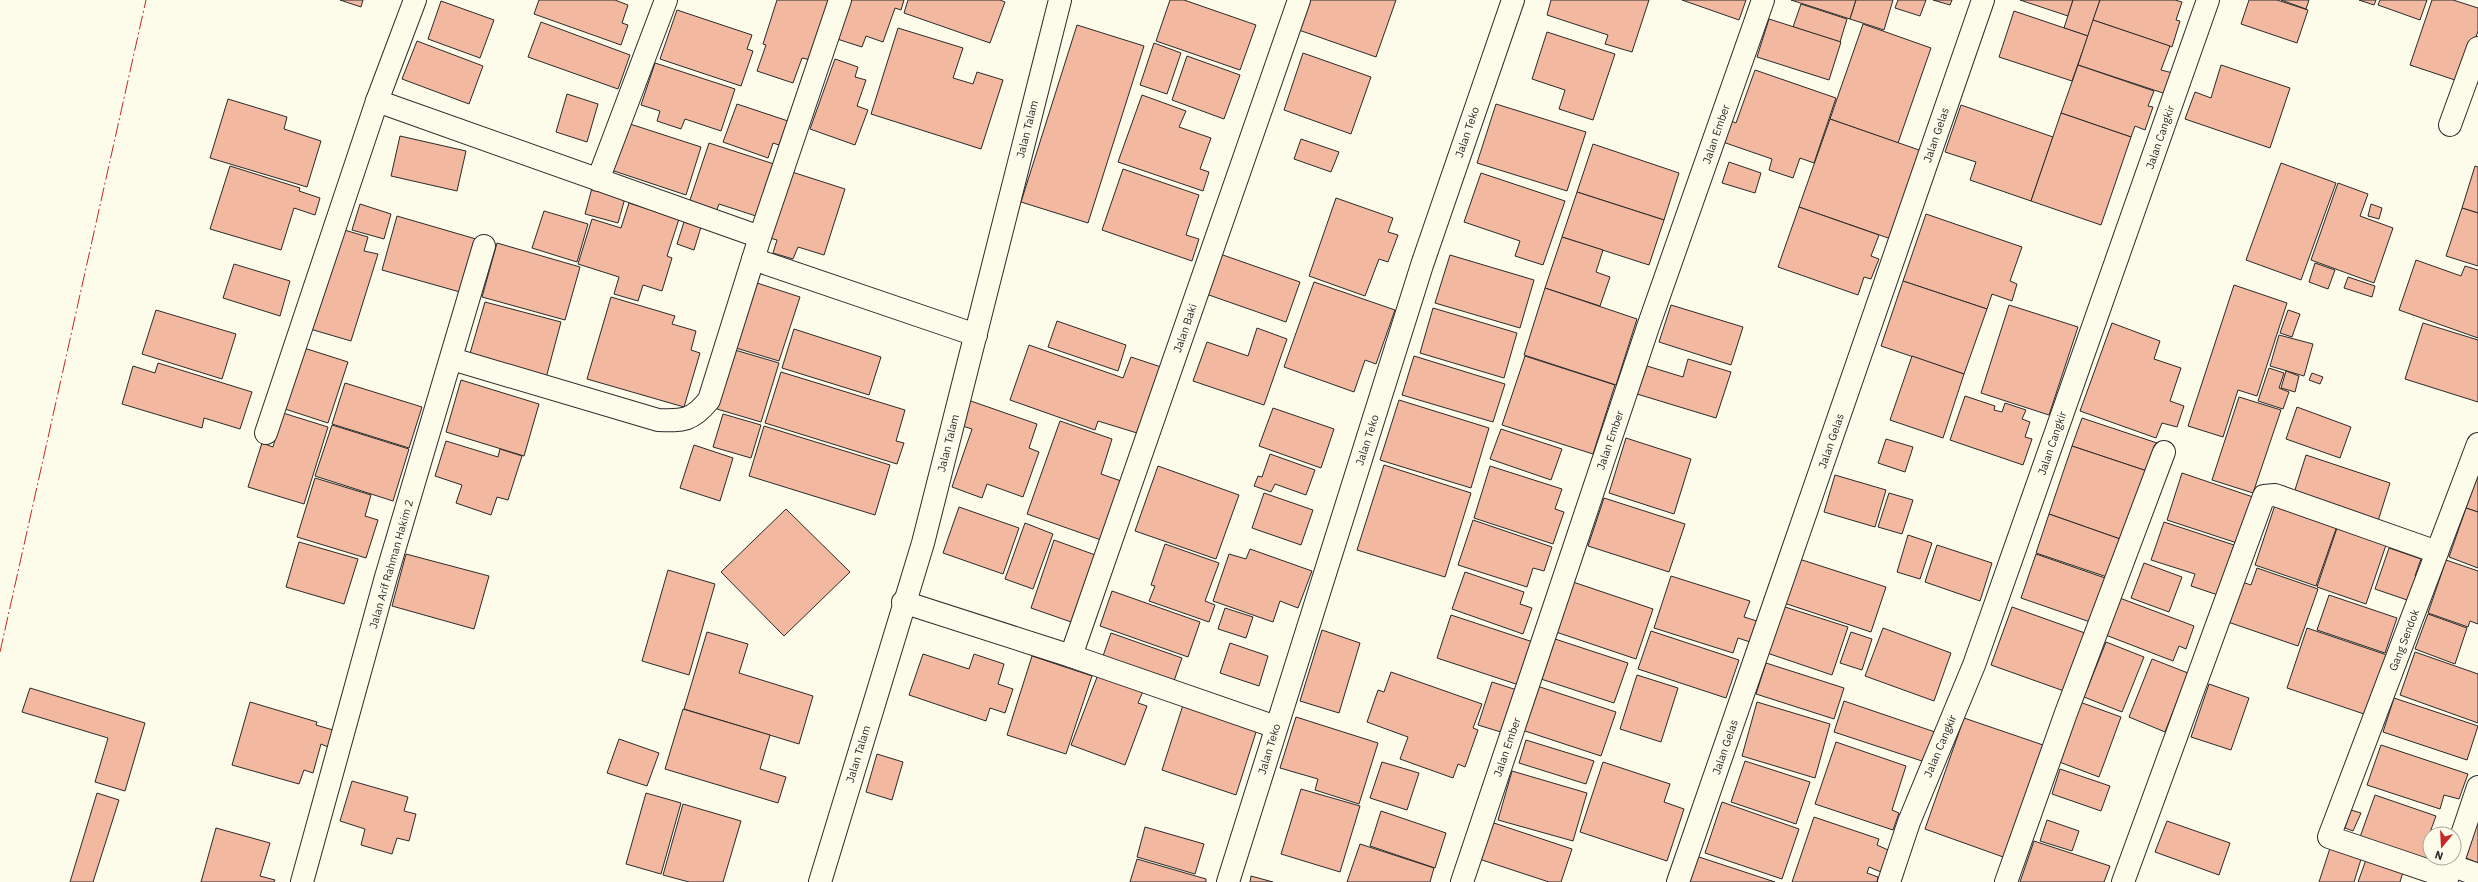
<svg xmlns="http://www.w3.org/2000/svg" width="2478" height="882" font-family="'IBM Plex Sans',sans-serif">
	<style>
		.building { fill: #f2b8a0; stroke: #2b2b2b }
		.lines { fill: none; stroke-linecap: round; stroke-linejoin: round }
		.street-casing { stroke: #2b2b2b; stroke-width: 24 }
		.street { stroke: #fdfbea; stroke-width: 22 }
		.power { stroke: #c62828; stroke-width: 1; stroke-dasharray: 14 3 2 3; stroke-linecap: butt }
		.labels { text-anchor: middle; stroke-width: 3; stroke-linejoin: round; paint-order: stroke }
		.street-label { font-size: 11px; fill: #2b2b2b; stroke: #fdfbea }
	</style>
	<rect width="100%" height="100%" fill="#fdfbea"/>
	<g class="building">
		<polygon points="340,0 363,0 361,7"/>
		<polygon points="539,0 615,0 628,5 622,23 628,25 621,45 534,14"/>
		<polygon points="777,0 831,0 811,60 802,58 793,83 757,71 766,45 763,44"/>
		<polygon points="848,0 904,0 901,10 895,8 883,42 866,36 862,47 834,38"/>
		<polygon points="908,0 1000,0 1005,2 990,43 904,13"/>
		<polygon points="1170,0 1184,0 1256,25 1240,70 1156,41"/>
		<polygon points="1302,0 1396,0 1376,57 1293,28"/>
		<polygon points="1551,0 1649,0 1632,52 1605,44 1608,35 1547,15"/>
		<polygon points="1682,0 1746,0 1739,20"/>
		<polygon points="1791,0 1856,0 1850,19"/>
		<polygon points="1856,0 1893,0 1884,30 1850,19"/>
		<polygon points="1898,0 1926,0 1920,16 1895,8"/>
		<polygon points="1933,0 1952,0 1950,5"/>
		<polygon points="2020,0 2073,0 2068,16"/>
		<polygon points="2073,0 2100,0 2088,36 2064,28"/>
		<polygon points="2100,0 2175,0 2182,2 2176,20 2180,21 2172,47 2093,20"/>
		<polygon points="2249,0 2277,0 2308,10 2297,43 2241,24"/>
		<polygon points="2281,0 2309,0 2306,9"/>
		<polygon points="2359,0 2376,0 2374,5"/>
		<polygon points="2380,0 2427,0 2420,20 2378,5"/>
		<polygon points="2432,0 2453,0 2478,8 2478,31 2461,82 2410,65"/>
		<polygon points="441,1 494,20 480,58 428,39"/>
		<polygon points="1801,4 1847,19 1840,42 1793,27"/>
		<polygon points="677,10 752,35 747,49 753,51 741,86 660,59"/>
		<polygon points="2014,11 2088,36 2072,81 1999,57"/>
		<polygon points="1769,19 1841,42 1829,80 1757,57"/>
		<polygon points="2093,20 2170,46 2161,70 2173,73 2166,94 2078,65"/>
		<polygon points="541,22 630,55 618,89 528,57"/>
		<polygon points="1863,24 1931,48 1898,143 1830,119"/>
		<polygon points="1077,25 1144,46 1088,223 1021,202"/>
		<polygon points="898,28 963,48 953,78 973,84 977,72 1003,80 981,149 871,114"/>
		<polygon points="1547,32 1615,54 1593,120 1559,109 1565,90 1532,79"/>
		<polygon points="417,41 483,66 469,104 402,79"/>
		<polygon points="1154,43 1181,53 1167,94 1140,85"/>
		<polygon points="1303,53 1371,77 1351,134 1284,110"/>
		<polygon points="1187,56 1240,75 1224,119 1172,100"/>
		<polygon points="835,59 858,67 855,77 866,80 857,106 868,110 855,145 810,129"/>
		<polygon points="655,63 735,89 721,131 685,119 681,129 657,121 660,111 641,105"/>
		<polygon points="2078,65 2154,91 2148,106 2153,107 2145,130 2135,126 2131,137 2061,113"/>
		<polygon points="2221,65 2290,88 2270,148 2185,119 2195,92 2211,98"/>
		<polygon points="1755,70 1836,98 1814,163 1800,158 1793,178 1769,170 1772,159 1717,140 1724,118 1736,123"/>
		<polygon points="567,94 598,104 587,142 556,132"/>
		<polygon points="1142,95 1186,111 1179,127 1211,138 1200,169 1209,172 1203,191 1118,162"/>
		<polygon points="228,99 287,117 284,129 321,141 307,187 210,158"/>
		<polygon points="737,104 788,121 779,145 773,143 768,158 723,142"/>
		<polygon points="1496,104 1586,132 1567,191 1477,163"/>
		<polygon points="1961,105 2053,137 2031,201 1970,180 1976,162 1945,152"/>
		<polygon points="2061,113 2131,137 2101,225 2031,201"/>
		<polygon points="1830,119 1922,151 1891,239 1799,207"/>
		<polygon points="627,123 701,147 686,195 611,170"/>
		<polygon points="400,136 466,151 457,191 391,176"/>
		<polygon points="1301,139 1339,152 1331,172 1294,159"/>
		<polygon points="709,143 774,164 756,216 719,204 716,212 689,203"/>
		<polygon points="1593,144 1679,173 1664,220 1577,192"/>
		<polygon points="1729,162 1761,173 1755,193 1722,183"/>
		<polygon points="2281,163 2336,183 2301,280 2246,260"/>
		<polygon points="230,166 300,188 299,191 320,198 315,215 294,208 281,250 210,229"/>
		<polygon points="2475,166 2478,167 2478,213 2462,208"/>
		<polygon points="1123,169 1199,195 1186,235 1199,239 1192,261 1102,230"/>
		<polygon points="792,172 845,189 824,255 798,247 793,259 773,253 777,240 770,238"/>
		<polygon points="1481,173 1565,201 1543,265 1515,256 1520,241 1464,222"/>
		<polygon points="2338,183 2368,194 2360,216 2393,228 2374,283 2311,260"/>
		<polygon points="592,188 625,198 618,223 585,214"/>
		<polygon points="1577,192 1664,220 1649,265 1562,237"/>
		<polygon points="1336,198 1393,218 1388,232 1398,235 1388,262 1379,259 1365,296 1309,276"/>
		<polygon points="629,203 679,219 667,256 672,258 662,291 643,285 638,301 614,294 619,277 578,264 592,219 621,228"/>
		<polygon points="360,204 391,214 384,239 352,230"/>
		<polygon points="2371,204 2382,208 2379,219 2368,216"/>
		<polygon points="1799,207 1879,235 1871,256 1879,259 1871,279 1864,277 1858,295 1778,267"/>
		<polygon points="2462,208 2478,213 2478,266 2446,256"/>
		<polygon points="544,211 588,224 577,262 532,248"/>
		<polygon points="1926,214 2022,247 2010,281 2017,284 2012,301 1992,294 1987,309 1903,281"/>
		<polygon points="397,216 476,239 460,292 382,270"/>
		<polygon points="684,222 701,227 694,250 677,244"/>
		<polygon points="341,229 368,237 364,251 378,254 351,341 310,329"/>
		<polygon points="1562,237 1603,250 1596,272 1610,277 1600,306 1545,288"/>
		<polygon points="497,243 580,267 565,320 482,297"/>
		<polygon points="1220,254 1300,282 1286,322 1206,294"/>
		<polygon points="1450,255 1534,280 1520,328 1435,303"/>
		<polygon points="2416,260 2461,276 2465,266 2478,270 2478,338 2399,310"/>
		<polygon points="2315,263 2335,270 2328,289 2309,282"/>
		<polygon points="234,264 290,281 280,316 223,298"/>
		<polygon points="2348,277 2375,286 2372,297 2344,288"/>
		<polygon points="1903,281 1987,309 1964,374 1881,346"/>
		<polygon points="1314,282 1395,310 1376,364 1365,360 1354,392 1284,367"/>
		<polygon points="757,283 800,297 779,361 736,348"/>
		<polygon points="2234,285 2287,303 2257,396 2238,390 2223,437 2188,426"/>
		<polygon points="1545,288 1637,319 1616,385 1524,355"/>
		<polygon points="611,297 675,316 672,324 696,331 691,350 700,353 684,407 587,379"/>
		<polygon points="485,302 561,322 546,378 469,357"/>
		<polygon points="1671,305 1743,327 1731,365 1659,342"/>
		<polygon points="2009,305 2078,327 2049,415 1981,393"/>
		<polygon points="1433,308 1517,333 1504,378 1420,353"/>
		<polygon points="156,310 236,334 222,379 142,354"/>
		<polygon points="2288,310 2300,314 2292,337 2280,333"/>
		<polygon points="1057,321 1126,345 1118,371 1048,347"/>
		<polygon points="2112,323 2160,341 2154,359 2181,368 2170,401 2184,406 2177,427 2162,423 2156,438 2080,411"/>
		<polygon points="2423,323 2478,340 2478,402 2405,379"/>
		<polygon points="1257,328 1287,339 1264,405 1193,381 1207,342 1248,356"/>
		<polygon points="794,329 881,357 869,395 782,368"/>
		<polygon points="2279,335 2313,344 2304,376 2270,366"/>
		<polygon points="1029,345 1123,378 1131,357 1161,367 1137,433 1098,421 1095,430 1010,400"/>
		<polygon points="304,348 348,362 328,423 285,409"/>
		<polygon points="735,350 779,363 761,422 717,409"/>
		<polygon points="1414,356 1505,384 1493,422 1402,395"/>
		<polygon points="1525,356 1615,385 1593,454 1502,425"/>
		<polygon points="1912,356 1964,374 1943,438 1890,420"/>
		<polygon points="1688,359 1731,372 1716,418 1637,394 1647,366 1683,377"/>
		<polygon points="158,363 252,392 240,429 204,418 202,428 122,404 133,366 155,373"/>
		<polygon points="2269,368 2284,373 2279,388 2289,392 2283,409 2258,401"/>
		<polygon points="2286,371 2299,376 2295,392 2281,388"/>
		<polygon points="781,372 905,410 896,441 904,443 897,464 765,423"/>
		<polygon points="2312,373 2323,377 2320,384 2309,380"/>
		<polygon points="461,380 539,404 524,456 446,432"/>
		<polygon points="345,383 422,407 409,448 332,424"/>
		<polygon points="1965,396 1995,406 1994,410 2002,412 2005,403 2026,410 2022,419 2030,422 2025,437 2032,439 2023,465 1950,440"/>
		<polygon points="2239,397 2281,410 2253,493 2212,480"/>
		<polygon points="965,399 1037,424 1029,448 1039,452 1023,497 987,484 982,498 952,487 972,429 956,424"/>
		<polygon points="1399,400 1489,428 1471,488 1380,460"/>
		<polygon points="2297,407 2351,427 2340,458 2286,439"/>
		<polygon points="1273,408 1334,429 1321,468 1259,446"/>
		<polygon points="283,413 328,427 304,504 248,487 262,443 273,447"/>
		<polygon points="723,414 761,425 751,458 713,447"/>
		<polygon points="2082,418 2157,443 2147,471 2072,446"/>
		<polygon points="1060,421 1112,439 1101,474 1121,481 1101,540 1027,514"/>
		<polygon points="332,425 409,449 393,501 315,476"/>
		<polygon points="764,426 890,465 875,515 749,476"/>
		<polygon points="1501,429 1562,449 1551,480 1490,459"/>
		<polygon points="1626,438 1691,459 1674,514 1609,493"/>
		<polygon points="1886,439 1913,447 1905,472 1878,463"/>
		<polygon points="446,441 498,457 500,449 522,456 508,500 497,497 491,515 456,503 462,485 435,476"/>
		<polygon points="694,445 733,458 720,501 680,488"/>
		<polygon points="2072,446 2147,471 2123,540 2049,514"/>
		<polygon points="1270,454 1315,470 1306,495 1275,484 1271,492 1254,486 1258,476 1262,477"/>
		<polygon points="2306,455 2390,483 2378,521 2294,493"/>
		<polygon points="1384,465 1471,493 1445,577 1357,550"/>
		<polygon points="1158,466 1239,495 1216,559 1135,531"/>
		<polygon points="1490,466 1562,489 1555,509 1564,512 1553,544 1474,518"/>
		<polygon points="2182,473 2253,497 2237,543 2167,520"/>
		<polygon points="1835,475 1886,490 1875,527 1824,512"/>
		<polygon points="2478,475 2478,512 2466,508"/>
		<polygon points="315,478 371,495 365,516 378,520 366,558 297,537"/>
		<polygon points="1264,493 1313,510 1301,545 1252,528"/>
		<polygon points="1889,493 1913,500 1902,534 1878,527"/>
		<polygon points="1604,498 1685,524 1669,572 1588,546"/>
		<polygon points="2275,505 2337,526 2316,586 2255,565"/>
		<polygon points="959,507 1019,528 1003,574 943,553"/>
		<polygon points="2466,508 2478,512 2478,568 2449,557"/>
		<polygon points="786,509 850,572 784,636 721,572"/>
		<polygon points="2049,514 2123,540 2110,578 2036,553"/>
		<polygon points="1473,520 1552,547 1544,571 1533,568 1527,587 1458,565"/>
		<polygon points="2164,522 2234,545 2218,595 2191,586 2195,574 2151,560"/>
		<polygon points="1025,523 1053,534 1033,589 1005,579"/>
		<polygon points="2337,528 2386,545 2366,604 2317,587"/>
		<polygon points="1908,535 1932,543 1920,579 1897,572"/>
		<polygon points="1054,540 1098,556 1074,623 1031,608"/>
		<polygon points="299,542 358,559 344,604 286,587"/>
		<polygon points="1165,544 1219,563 1205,601 1215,605 1209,622 1149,601 1155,586 1151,585"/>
		<polygon points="1937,545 1992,563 1980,601 1925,582"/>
		<polygon points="2389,548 2421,559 2415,576 2422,578 2413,602 2375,589"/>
		<polygon points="1250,549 1312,571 1298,608 1280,601 1273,622 1213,601 1229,554 1246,559"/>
		<polygon points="406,554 489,576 474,629 392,606"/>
		<polygon points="2036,554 2108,579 2093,623 2021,598"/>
		<polygon points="1799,559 1886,587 1871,632 1784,603"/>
		<polygon points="2446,560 2478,571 2478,624 2470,621 2468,627 2428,613"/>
		<polygon points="2144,563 2182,577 2169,612 2131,598"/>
		<polygon points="2257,568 2318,589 2298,646 2225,621 2239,581 2251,585"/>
		<polygon points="668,570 715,584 689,675 642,661"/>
		<polygon points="1465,572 1524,592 1520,604 1532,608 1523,634 1452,609"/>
		<polygon points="1671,576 1750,601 1744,617 1757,621 1750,642 1738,638 1733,653 1654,628"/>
		<polygon points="1573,582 1653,609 1636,659 1556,632"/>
		<polygon points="1112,591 1200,622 1188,657 1100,626"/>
		<polygon points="2329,595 2397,618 2385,653 2317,630"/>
		<polygon points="2117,597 2194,626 2186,649 2179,646 2173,661 2103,634"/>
		<polygon points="1782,606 1848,627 1832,675 1767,653"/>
		<polygon points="2012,607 2085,633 2064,691 1991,665"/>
		<polygon points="1225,608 1253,617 1246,638 1218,629"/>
		<polygon points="2428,614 2467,628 2455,664 2415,649"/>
		<polygon points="1451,615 1533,642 1519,685 1437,658"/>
		<polygon points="1883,628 1951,653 1934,701 1865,676"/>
		<polygon points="2307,628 2387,655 2367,715 2287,688"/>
		<polygon points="1322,630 1360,643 1339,713 1300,701"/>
		<polygon points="1651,631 1739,660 1726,698 1638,669"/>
		<polygon points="707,632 748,644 739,673 813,696 799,744 684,709"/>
		<polygon points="1851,632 1872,639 1862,670 1840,663"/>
		<polygon points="1111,633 1182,658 1174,681 1103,656"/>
		<polygon points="1555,639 1628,663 1614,703 1541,679"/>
		<polygon points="2106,642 2144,657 2122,712 2084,697"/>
		<polygon points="1230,643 1268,656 1259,686 1220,673"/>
		<polygon points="2415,652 2478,674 2478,723 2400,695"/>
		<polygon points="923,654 969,669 974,654 1004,664 998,684 1013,689 1005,713 990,708 986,721 909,695"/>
		<polygon points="1032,656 1092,676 1066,754 1007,735"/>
		<polygon points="2152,659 2188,673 2165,732 2129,717"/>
		<polygon points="1766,663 1844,688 1834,719 1756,694"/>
		<polygon points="1099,672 1144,689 1138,703 1147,706 1125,765 1071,745"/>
		<polygon points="1391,672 1482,704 1473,728 1478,730 1465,767 1458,764 1453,778 1400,759 1408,737 1367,722 1378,690 1384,692"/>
		<polygon points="1637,675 1678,688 1661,742 1620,729"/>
		<polygon points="1492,682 1517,690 1504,733 1478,725"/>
		<polygon points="2209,684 2249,698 2231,750 2191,737"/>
		<polygon points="1537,686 1616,712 1601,756 1522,730"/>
		<polygon points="30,688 145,723 125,791 95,782 108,738 22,712"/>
		<polygon points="2394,698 2478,726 2467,760 2383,732"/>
		<polygon points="1844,701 1935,732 1925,762 1834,732"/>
		<polygon points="2077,701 2121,717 2099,777 2054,760"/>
		<polygon points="250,702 317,722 316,725 333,730 328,747 321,744 313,773 304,770 299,784 232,765"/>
		<polygon points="1757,702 1830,724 1815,778 1742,756"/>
		<polygon points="1183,705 1257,729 1236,795 1162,770"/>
		<polygon points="683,709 770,735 760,769 786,777 778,803 665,769"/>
		<polygon points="1296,717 1378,743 1359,804 1315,790 1318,779 1280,768"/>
		<polygon points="1964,718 2046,746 2006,858 1925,829"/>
		<polygon points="619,739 659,753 647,786 607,773"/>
		<polygon points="1526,740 1594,761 1586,784 1519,763"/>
		<polygon points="1836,742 1906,766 1892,810 1899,813 1893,830 1815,804"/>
		<polygon points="2381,745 2468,774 2459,799 2444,795 2440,809 2367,785"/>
		<polygon points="877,754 903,762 892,800 866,792"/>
		<polygon points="1745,761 1810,782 1796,824 1731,802"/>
		<polygon points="1382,762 1419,773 1407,810 1370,798"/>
		<polygon points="1603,762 1670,784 1664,802 1684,809 1667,861 1580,832"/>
		<polygon points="2060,769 2110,786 2101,811 2052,794"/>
		<polygon points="1512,771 1587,793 1573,841 1498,820"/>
		<polygon points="352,781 408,797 404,811 416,814 409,841 397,838 392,854 361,845 365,829 340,821"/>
		<polygon points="1301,789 1360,806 1340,872 1281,854"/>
		<polygon points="97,793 119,800 93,882 70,882"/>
		<polygon points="646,793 681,803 661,874 626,864"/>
		<polygon points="2375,795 2436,816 2425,846 2430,848 2430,858 2438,858 2436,863 2360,837"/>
		<polygon points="1722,802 1799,829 1782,879 1705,853"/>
		<polygon points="683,804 741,821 723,882 689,882 663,875"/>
		<polygon points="2351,810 2361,813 2353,831 2345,828"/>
		<polygon points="1381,811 1446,833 1435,868 1370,846"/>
		<polygon points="1814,817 1879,839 1877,845 1888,850 1881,872 1869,867 1867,873 1878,877 1877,882 1792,882"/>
		<polygon points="2047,820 2079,831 2072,851 2040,841"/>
		<polygon points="2167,821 2230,843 2219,875 2155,852"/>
		<polygon points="2478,821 2478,863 2466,858"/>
		<polygon points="1491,822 1572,849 1561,882 1549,882 1479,859"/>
		<polygon points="1145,827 1204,844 1195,874 1137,857"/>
		<polygon points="216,828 270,843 260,876 275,880 274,882 201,882"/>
		<polygon points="2034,841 2110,866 2104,882 2020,882"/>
		<polygon points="1360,844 1434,868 1430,882 1347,882"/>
		<polygon points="2331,845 2362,856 2354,882 2319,882"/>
		<polygon points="1696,856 1775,882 1687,882"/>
		<polygon points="2367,857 2404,869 2400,882 2358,882"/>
		<polygon points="1137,859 1206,879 1206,882 1130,882"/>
		<polygon points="1251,876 1273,882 1250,882"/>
	</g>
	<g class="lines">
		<g class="street-casing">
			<g id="street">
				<polyline points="377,101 760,237"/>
				<polyline points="2450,125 2478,48"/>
				<polyline points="598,180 666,0"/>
				<polyline points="753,259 976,335"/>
				<path d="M452,359l206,61c25,1 34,1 51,-20l51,-163 80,-237"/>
				<polyline points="266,433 377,101 415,0"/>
				<polyline points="903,602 1071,656 1276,727"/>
				<polyline points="1071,656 1299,0"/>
				<polyline points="2453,866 2478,875"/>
				<polyline points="2447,877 2329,837 2478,444"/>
				<polyline points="302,882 386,577 484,246"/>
				<polyline points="820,882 923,543 1060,0"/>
				<polyline points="1228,882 1422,265 1513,0"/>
				<polyline points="1462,882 1648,327 1763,0"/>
				<polyline points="1678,882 1983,0"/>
				<polyline points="1889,882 1909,822 1974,665 2208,0"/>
				<polyline points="2006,882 2066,713 2164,452"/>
				<polyline points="2123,882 2264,496 2275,495 2437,552"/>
				<polyline points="2446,882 2478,787"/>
			</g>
		</g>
		<use href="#street" class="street"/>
		<polyline class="power" points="0,652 146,0"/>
	</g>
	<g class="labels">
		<g class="street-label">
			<text transform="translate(1027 129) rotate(-76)" y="4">Jalan Talam</text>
			<text transform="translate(1467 132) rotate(-71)" y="4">Jalan Teko</text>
			<text transform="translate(1716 134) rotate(-71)" y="4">Jalan Ember</text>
			<text transform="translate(1936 135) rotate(-71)" y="4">Jalan Gelas</text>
			<text transform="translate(2160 137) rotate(-71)" y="4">Jalan Cangkir</text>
			<text transform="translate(1185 328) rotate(-71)" y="4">Jalan Baki</text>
			<text transform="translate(1367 440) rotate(-72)" y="4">Jalan Teko</text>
			<text transform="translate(1610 440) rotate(-71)" y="4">Jalan Ember</text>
			<text transform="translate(1831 441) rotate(-71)" y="4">Jalan Gelas</text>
			<text transform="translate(948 443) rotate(-76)" y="4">Jalan Talam</text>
			<text transform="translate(2052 443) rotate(-71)" y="4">Jalan Cangkir</text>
			<text transform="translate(391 564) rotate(-74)" y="4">Jalan Arif Rahman Hakim 2</text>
			<text transform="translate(2404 640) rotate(-69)" y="4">Gang Sendok</text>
			<text transform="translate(1940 746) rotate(-67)" y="4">Jalan Cangkir</text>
			<text transform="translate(1507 747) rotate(-71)" y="4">Jalan Ember</text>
			<text transform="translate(1725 747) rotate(-71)" y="4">Jalan Gelas</text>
			<text transform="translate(1269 749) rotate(-73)" y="4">Jalan Teko</text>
			<text transform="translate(858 754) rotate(-73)" y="4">Jalan Talam</text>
		</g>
	</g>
	<g transform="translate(2442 846) rotate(198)"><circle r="19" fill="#fdfbea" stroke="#a9a89e"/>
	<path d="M0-3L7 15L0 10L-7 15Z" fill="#c62828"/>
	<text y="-6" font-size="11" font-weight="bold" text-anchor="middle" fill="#2b2b2b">N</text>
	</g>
</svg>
